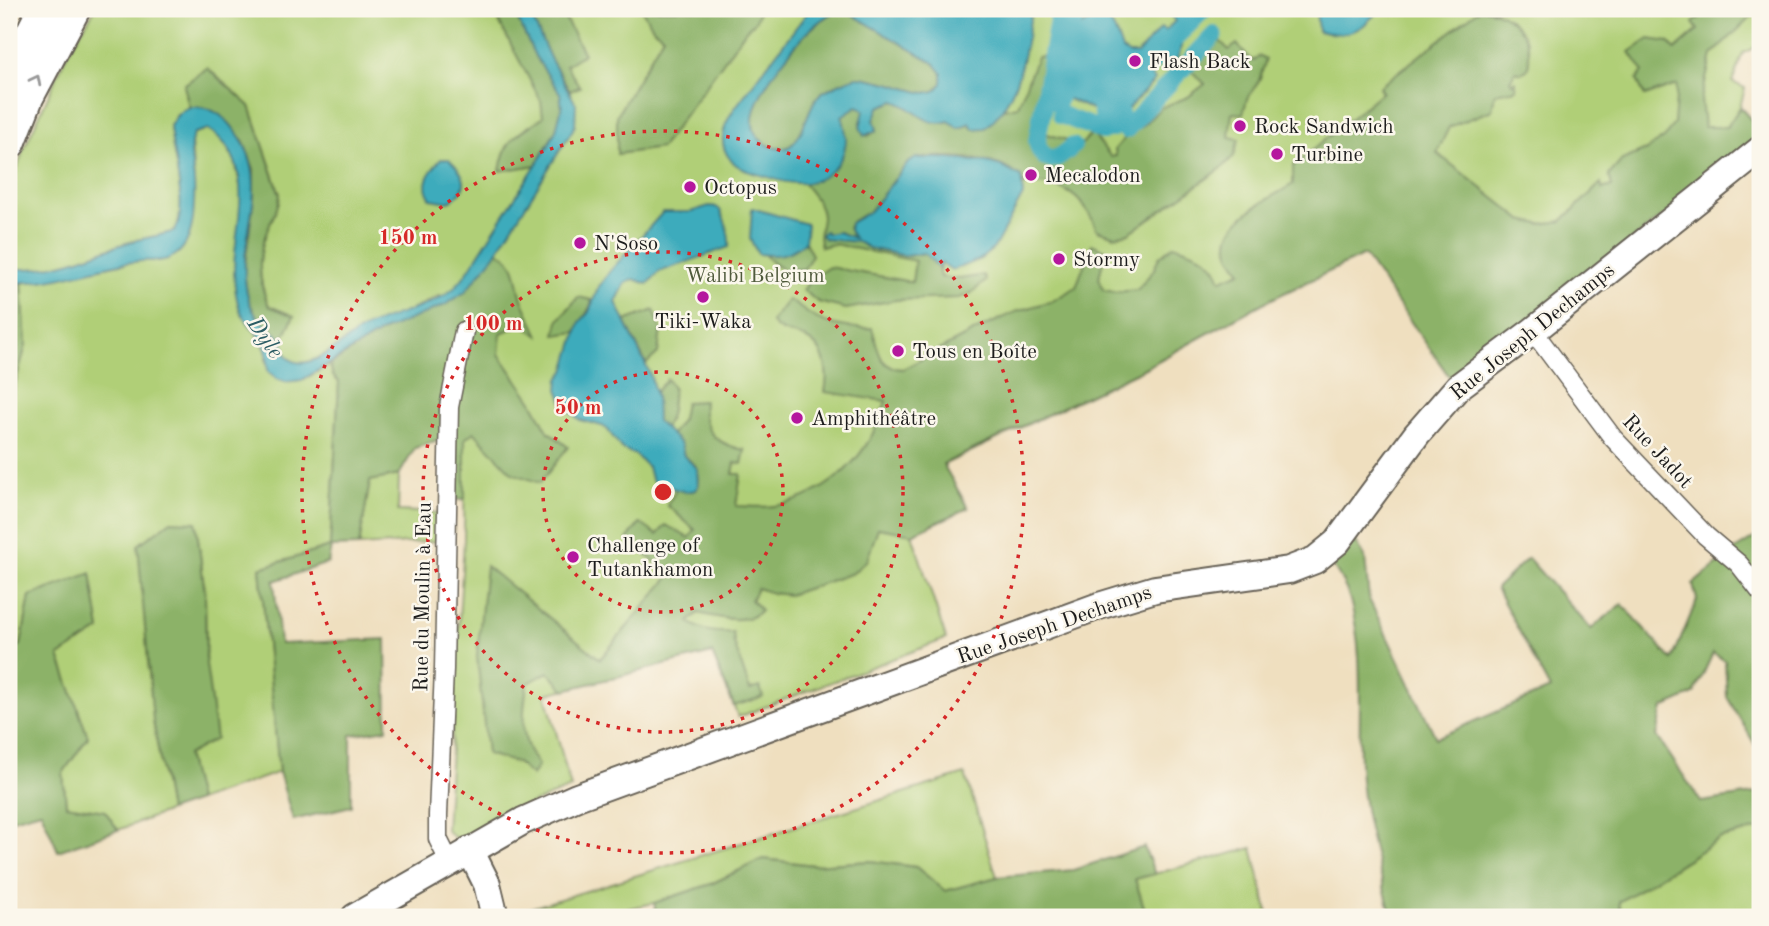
<svg xmlns="http://www.w3.org/2000/svg" width="1769" height="926" font-family="'Old Standard TT',serif">
	<style>
		.green { fill: #b0cf77; stroke: #66764a; stroke-width: 2 }
		.forest { fill: #8cb268; stroke: #546742; stroke-width: 2 }
		.water { fill: #3eabbc; stroke: #2d646c; stroke-width: 2; fill-rule: evenodd }
		.lines { fill: none; stroke-linecap: round; stroke-linejoin: round }
		.canal { stroke: #3eabbc; stroke-width: 18 }
		.street-casing { stroke: #666055; stroke-width: 21 }
		.secondary-casing { stroke: #666055; stroke-width: 30 }
		.highway-casing { stroke: #666055; stroke-width: 37 }
		.street { stroke: #fff; stroke-width: 18 }
		.secondary { stroke: #fff; stroke-width: 26 }
		.highway { stroke: #fff; stroke-width: 33 }
		.oneway { stroke: #999 }
		.ring { fill: none; stroke: #d62828; stroke-width: 3.5; stroke-dasharray: 3.5 7 }
		.poi-dot { fill: #b5179e; stroke: #fbf7ec; stroke-width: 2.5 }
		.labels { text-anchor: middle; stroke-width: 5; stroke-linejoin: round; paint-order: stroke }
		.poi-label { font-size: 21px; fill: #1c1c1c; stroke: #fbf7ec; text-anchor: start }
		.park-label { font-size: 21px; fill: #505b3c; stroke: #fbf7ec }
		.street-label { font-size: 21px; fill: #1c1c1c; stroke: #fbf7ec }
		.water-label { font-size: 23px; font-style: italic; fill: #2b5c64; stroke: #fbf7ec }
		.centre { fill: #d62828; stroke: #fbf7ec; stroke-width: 3.5 }
		.ring-label { font-size: 21px; text-anchor: middle; font-weight: bold; fill: #d62828; stroke: #fbf7ec; stroke-width: 5; stroke-linejoin: round; paint-order: stroke }
	</style>
	<rect width="100%" height="100%" fill="#fbf7ec"/>
	<filter id="ink" filterUnits="userSpaceOnUse"><feTurbulence type="fractalNoise" baseFrequency=".0143" numOctaves="2"/><feDisplacementMap in="SourceGraphic" scale="14" xChannelSelector="R" yChannelSelector="G"/><feConvolveMatrix kernelMatrix="1 2 1 2 8 2 1 2 1" color-interpolation-filters="sRGB"/></filter>
	<filter id="wash" filterUnits="userSpaceOnUse"><feTurbulence type="fractalNoise" baseFrequency=".00686" numOctaves="4" result="noise"/><feDisplacementMap in="SourceGraphic" scale="28" xChannelSelector="R" yChannelSelector="G"/><feGaussianBlur stdDeviation="1.57" result="paint"/><feColorMatrix in="noise" values="0 0 0 0 0 0 0 0 0 0 0 0 0 0 0 0 0 1.4 0 .05"/><feComposite in="paint" operator="in"/></filter>
	<g filter="url(#wash)">
		<rect width="100%" height="100%" fill="#efdfbf"/>
		<g class="green">
			<path d="M95,9h1665v36l-17,8 -11,29 13,6 -5,19 20,23 -226,189 -170,-64 -101,48 -120,66 -200,96 25,43 -56,26 34,105 -208,78 -26,-64 -166,41 25,94 -55,22 -44,28h-17l-9,-8 18,-290 1,-101 -25,-144c-26,15 -52,24 -79,36 -16,7 -58,48 -74,25 -10,-14 1,-28 7,-40l-25,-10c-11,-24 -12,-50 -2,-75 5,-14 12,-22 13,-37l-30,-88 -43,-38 -23,17 5,22 -13,9 -6,10c2,30 19,79 5,105 -13,4 -25,6 -38,9 -43,11 -82,34 -128,28v-75l14,-42 44,-97z"/>
			<polygon points="208,129 221,138 235,161 241,191 241,313 260,338 266,350 266,362 302,380 330,365 333,376 339,382 330,547 260,568 279,772 198,801 187,755 206,664 205,594 196,522 153,720 169,811 118,830 105,811 66,806 63,773 88,737 59,656 100,630 91,574 30,596 21,645 9,651 9,406 26,345 22,283 142,260 160,261 192,222 194,183 191,140 194,133"/>
			<polygon points="399,475 398,511 440,513 442,541 359,546 370,481"/>
			<polygon points="965,774 997,877 945,891 916,867 870,861 814,865 763,859 711,884 654,903 587,917 505,916"/>
			<polygon points="1760,829 1760,917 1622,917 1619,902 1721,838"/>
			<polygon points="1252,848 1269,917 1147,917 1135,879"/>
		</g>
		<g class="forest">
			<path d="M492,9h21l22,47 25,37 2,14 -6,23 -20,35 -36,6c5,-34 17,-36 43,-54l-2,-16z"/>
			<polygon points="528,9 560,9 584,54 566,65 580,87 570,91 550,58"/>
			<polygon points="641,9 760,9 755,22 746,30 661,148 617,154 617,115 663,36 654,29"/>
			<path d="M1480,9c31,0 57,31 47,61l-6,3 -5,-2 -6,9 2,3 3,-2 2,8 -22,4 -3,17 -43,17 -12,26 85,67 18,4 22,-3 39,-38 1,6 10,-3 -3,-11 13,-15 24,-10 19,-13 9,-14 3,-38 -32,11 -8,-16 6,-9 -13,-19 19,-13 19,3 7,8 23,-20 -5,-7 6,-5 -8,-9h69v7l-7,-1 -41,40 -11,44 3,28h23l13,-20 20,23v12l-309,237 -87,-124 -101,48 -120,66 -200,95 25,44 -56,26 -34,-6 -11,32 -14,13 -64,22 -17,-2 -15,-5 -6,12 10,10c-13,16 -46,7 -63,3l-9,9c15,10 26,11 44,10l1,11 16,47 10,-3 3,10 -29,9 -22,-53 -147,37 -17,-18 -21,12c-4,33 -9,54 11,81l-6,11 -15,-13 -30,-9 -10,-98 9,-90 114,93 71,-84 -44,-36 13,-16 17,12 9,-10 23,13 6,-8 -28,-25 9,-15h20l3,-6 -4,-19 -11,-9 -3,-12 -11,-8 12,-17 3,-17 19,-1c-3,30 12,43 41,49l-3,14 -7,-1 -2,11h8l-5,32c12,0 26,2 38,0 42,-7 81,-36 100,-75 5,-9 8,-20 12,-30l-61,-9c4,-20 1,-44 -20,-54 -13,-6 -24,-3 -34,-16l17,-22c9,4 15,11 24,16 18,10 39,13 60,12 7,21 5,40 31,41l76,-40 36,-17 37,-11 24,-14 16,-43 14,6 -7,27 4,13 13,2 21,-2 16,-19 6,-14 15,-12c23,8 39,11 47,35l20,-8c-3,-6 -10,-13 -12,-19 -10,-33 42,-55 64,-69v-18l89,-74 -3,-5z"/>
			<path d="M837,11l11,1 86,51 8,10v10l-7,8 -10,2c-15,-3 -53,-16 -67,-16 -5,0 -36,14 -39,18 -15,14 -16,66 -49,51 -36,-16 -7,-58 9,-80 16,-21 33,-43 58,-55z"/>
			<path d="M1217,38l12,12 8,-6 15,17 8,-5 6,3 -7,22 -12,18 -4,15 -11,-1 -3,24 10,2 -5,17 -12,12 -93,65 -14,3 -18,-6c-14,-35 -35,-49 -73,-45l-3,-7c-6,-4 -12,-9 -19,-12 -19,-8 -79,-15 -95,-2l-38,48 -17,9 -4,7 6,10 -16,-6 -10,2 -3,5 34,3 10,6 37,8 20,-3 12,15 2,9 19,2 25,-4 2,6 -16,13 -11,4 -63,2 -50,9 -28,-7 -15,-12 9,-12 17,-11 83,15 3,-21 -81,-17 -13,3c-4,-12 0,-18 1,-29 0,-14 -11,-25 -19,-35 32,-4 49,-36 39,-66l3,-5 12,-6 6,2 2,6 -5,10 8,12 9,-6 -3,-10 5,-13 15,-6c20,5 33,27 55,20l14,6 8,-4 1,5h13l18,-19 15,-3 19,-49 9,-1 -12,74 33,10 10,9 15,-16 19,24 5,-1 -1,-7 21,-24 4,3 22,-21 26,-10 17,-13 -17,-16z"/>
			<path d="M207,68l43,38 30,89c-1,14 -8,22 -13,36 -10,25 -9,51 2,75l25,10 -12,24 -23,-19 -11,-21 -4,-28 10,-75v-28l-11,-29 -39,-33h-15l-5,-22z"/>
			<path d="M805,242l7,13 -8,14c-20,1 -26,2 -39,-14 20,-1 24,-1 40,-13z"/>
			<path d="M497,250c24,15 18,28 25,49 5,13 12,25 17,37l-17,-12 -21,9 -2,21 32,46 17,31 20,16 -28,36 -28,-10 -38,-41 -9,7v60l-10,1 -4,-61 -13,1 -23,8 -16,27 -29,6 -11,65 -28,1 -3,16 -54,18 6,63 106,-5 1,90 -36,6v71l-58,14 -14,-48 -19,-204 70,-21 9,-165 -6,-6 -3,-11c18,-12 36,-25 55,-35 53,-24 79,-27 112,-80z"/>
			<polygon points="9,282 22,283 26,345 9,406"/>
			<path d="M578,297l14,3c-2,13 -12,20 -16,32l-21,3 3,-14z"/>
			<polygon points="654,310 661,329 658,353 646,364 625,321"/>
			<path d="M667,379l6,9c-2,15 0,30 -10,41l-6,-8 -2,-29z"/>
			<polygon points="171,521 196,522 205,594 206,664 216,739 187,755 198,801 169,811 153,720 138,545"/>
			<path d="M1760,534v219l-33,-56 -2,-36 -12,-8 -19,41 -31,14 -6,28 44,66 59,-9v36l-39,9 -102,64 3,15h-230c-13,-49 -30,-101 -32,-152 -2,-55 5,-111 -10,-165 -4,-14 -12,-26 -20,-38l23,-25 12,20 4,42 67,139 114,-49 -54,-101 32,-30 63,71 31,-25 50,56 25,-60 -4,-16 42,-34z"/>
			<polygon points="91,573 100,630 59,656 88,737 63,773 66,805 105,811 118,830 58,851 41,811 9,820 9,651 21,645 30,596"/>
			<polygon points="1144,847 1155,874 1135,879 1147,917 657,917 654,903 711,884 763,859 814,865 870,861 916,867 945,891 997,877 1073,870"/>
		</g>
		<g class="water">
			<path d="M513,9h15l22,49 26,46 -1,22 -80,129 -30,37 -20,13 -62,26 -81,49 -16,2 -9,-3 -9,-8c-1,-7 0,-15 -2,-21 -3,-14 -17,-24 -24,-36 -3,-5 -5,-14 -6,-20 -11,-56 31,-126 -28,-165l-14,4c-7,14 -1,33 0,48 1,12 0,26 -1,38 -2,14 -7,30 -19,37 -11,7 -21,4 -32,5 -45,3 -88,25 -133,21v-14c46,6 85,-17 128,-28 13,-3 25,-5 38,-9 14,-26 -3,-75 -5,-105 5,-9 11,-18 23,-19 15,-1 27,6 37,17 51,59 2,111 18,173 5,22 19,27 32,41 5,6 4,14 8,19 18,19 54,-15 70,-25 29,-18 69,-21 96,-44 5,-5 10,-11 14,-17l80,-125 8,-16 6,-23 -2,-14 -25,-37z"/>
			<path d="M810,9h222c-8,43 -11,89 -47,119l-12,1 -3,-6 -12,5 -9,-7c-25,8 -33,-14 -55,-20l-15,6 -5,13 3,10 -13,6 -4,-9 4,-16 -2,-3 -5,-2 -15,10c2,7 4,14 4,21 0,27 -23,48 -50,46 -11,0 -22,-4 -32,-7 -12,-3 -26,-7 -34,-17 -13,-16 -6,-35 4,-50zM837,11l11,1 86,51 8,10v10l-7,8 -10,2c-15,-3 -53,-16 -67,-16 -5,0 -36,14 -39,18 -15,14 -16,66 -49,51 -36,-16 -7,-58 9,-80 16,-21 33,-44 58,-55z"/>
			<path d="M1180,9h28c-7,9 -16,16 -23,25 -7,11 -1,23 -14,29l-12,-14 -19,17 15,14 -31,33 2,5 -8,6 -12,-8 -51,-23 -6,-13 -8,-2 1,-3h12l4,-7 4,-39 -5,-1 6,-10 9,-4 4,2 -1,7 6,3c29,-16 32,-2 41,24l7,4h8l24,-26 4,3 10,-10 -3,-4z"/>
			<path d="M1316,9h67c-8,4 -12,10 -19,16 -12,10 -31,10 -46,6z"/>
			<polygon points="940,158 987,162 1001,166 1021,177 1023,195 994,248 979,260 952,270 941,263 940,269 924,253 906,256 869,248 858,242 825,239 821,235 825,231 828,234 838,232 854,238 849,230 850,223 869,212 907,164 916,158"/>
			<path d="M441,159h8c17,16 23,28 0,43l-18,-3c-11,-16 -2,-26 10,-40z"/>
			<path d="M709,206c4,0 8,0 11,4 5,8 10,27 9,37l-70,25 -11,12 -14,-5 -9,5 -9,18 34,72 6,22 1,25 24,23 3,12 13,12 1,18 -2,4 -10,2 -30,-8 -5,-5 -3,-12 -14,-13 -12,-5 -15,-20 -5,-3 -22,-6 -15,-13 -7,-18 1,-10 6,-8 15,-49 9,-10 9,-24 12,-17 53,-59h27z"/>
			<path d="M752,208l55,16 -2,18c-17,13 -25,15 -47,12l-8,-15z"/>
		</g>
		<g class="lines">
			<g class="canal">
				<path d="M1060,9l-23,132c5,27 22,19 36,5"/>
				<polyline points="1072,36 1071,26 1081,9"/>
				<polyline points="1129,86 1204,9"/>
				<polyline points="1097,92 1105,126"/>
				<polyline points="1057,103 1069,73"/>
				<polyline points="1061,115 1103,131"/>
				<polyline points="1111,129 1121,116 1115,101"/>
				<polyline points="1126,130 1214,35"/>
			</g>
		</g>
	</g>
	<g filter="url(#ink)">
		<g class="lines">
			<g class="street-casing">
				<g id="street">
					<polyline points="1533,331 1613,438 1706,536 1739,564 1760,591"/>
					<polyline points="450,863 438,839 438,815 444,669 449,407 464,331"/>
				</g>
			</g>
			<g class="secondary-casing">
				<g id="secondary">
					<polyline points="470,850 487,884 495,917"/>
					<polyline points="355,917 523,821 577,797 1099,606 1155,589 1289,570 1315,560 1337,542 1417,434 1458,387 1533,331 1760,150"/>
				</g>
			</g>
			<g class="highway-casing">
				<g id="highway">
					<polyline points="9,79 45,9"/>
					<polyline points="9,142 27,96 73,9"/>
				</g>
			</g>
			<use href="#street" class="street"/>
			<use href="#secondary" class="secondary"/>
			<use href="#highway" class="highway"/>
		</g>
		<defs><path id="oneway-chevron" d="M-2-3.5L2.5 0L-2 3.5" fill="none" stroke-width="1.6" stroke-linecap="round" stroke-linejoin="round" transform="scale(1.75)"/></defs>
		<use class="oneway" href="#oneway-chevron" transform="translate(36 80) rotate(-63)"/>
	</g>
	<g class="ring">
		<circle cx="663" cy="492" r="120"/>
		<circle cx="663" cy="492" r="240"/>
		<circle cx="663" cy="492" r="361"/>
	</g>
	<g class="poi-dot">
		<circle cx="1135" cy="61" r="7"/>
		<circle cx="1240" cy="126" r="7"/>
		<circle cx="1277" cy="154" r="7"/>
		<circle cx="1031" cy="175" r="7"/>
		<circle cx="690" cy="187" r="7"/>
		<circle cx="580" cy="243" r="7"/>
		<circle cx="1059" cy="259" r="7"/>
		<circle cx="703" cy="297" r="7"/>
		<circle cx="898" cy="351" r="7"/>
		<circle cx="797" cy="418" r="7"/>
		<circle cx="573" cy="557" r="7"/>
	</g>
	<g class="labels">
		<g class="poi-label">
			<text x="1149" y="68">Flash Back</text>
			<text x="1254" y="133">Rock Sandwich</text>
			<text x="1291" y="161">Turbine</text>
			<text x="1045" y="182">Mecalodon</text>
			<text x="704" y="194">Octopus</text>
			<text x="594" y="250">N'Soso</text>
			<text x="1073" y="266">Stormy</text>
			<text x="703" y="328" text-anchor="middle">Tiki-Waka</text>
			<text x="912" y="358">Tous en Boîte</text>
			<text x="811" y="425">Amphithéâtre</text>
			<text x="587" y="552">Challenge of<tspan x="587" dy="24">Tutankhamon</tspan></text>
		</g>
		<g class="park-label">
			<text x="755" y="282">Walibi Belgium</text>
		</g>
		<g class="street-label">
			<text transform="translate(1532 331) rotate(-39)" y="7">Rue Joseph Dechamps</text>
			<text transform="translate(1658 451) rotate(47)" y="7">Rue Jadot</text>
			<text transform="translate(422 597) rotate(-89)" y="7">Rue du Moulin à Eau</text>
			<text transform="translate(1054 624) rotate(-19)" y="7">Rue Joseph Dechamps</text>
		</g>
		<g class="water-label">
			<text transform="translate(266 337) rotate(55)" y="8">Dyle</text>
		</g>
	</g>
	<circle cx="663" cy="492" r="10" class="centre"/>
	<g class="ring-label">
		<text x="408" y="244">150 m</text>
		<text x="493" y="330">100 m</text>
		<text x="578" y="414">50 m</text>
	</g>
	<rect width="1769" height="926" fill="none" stroke="#fbf7ec" stroke-width="35"/>
</svg>
